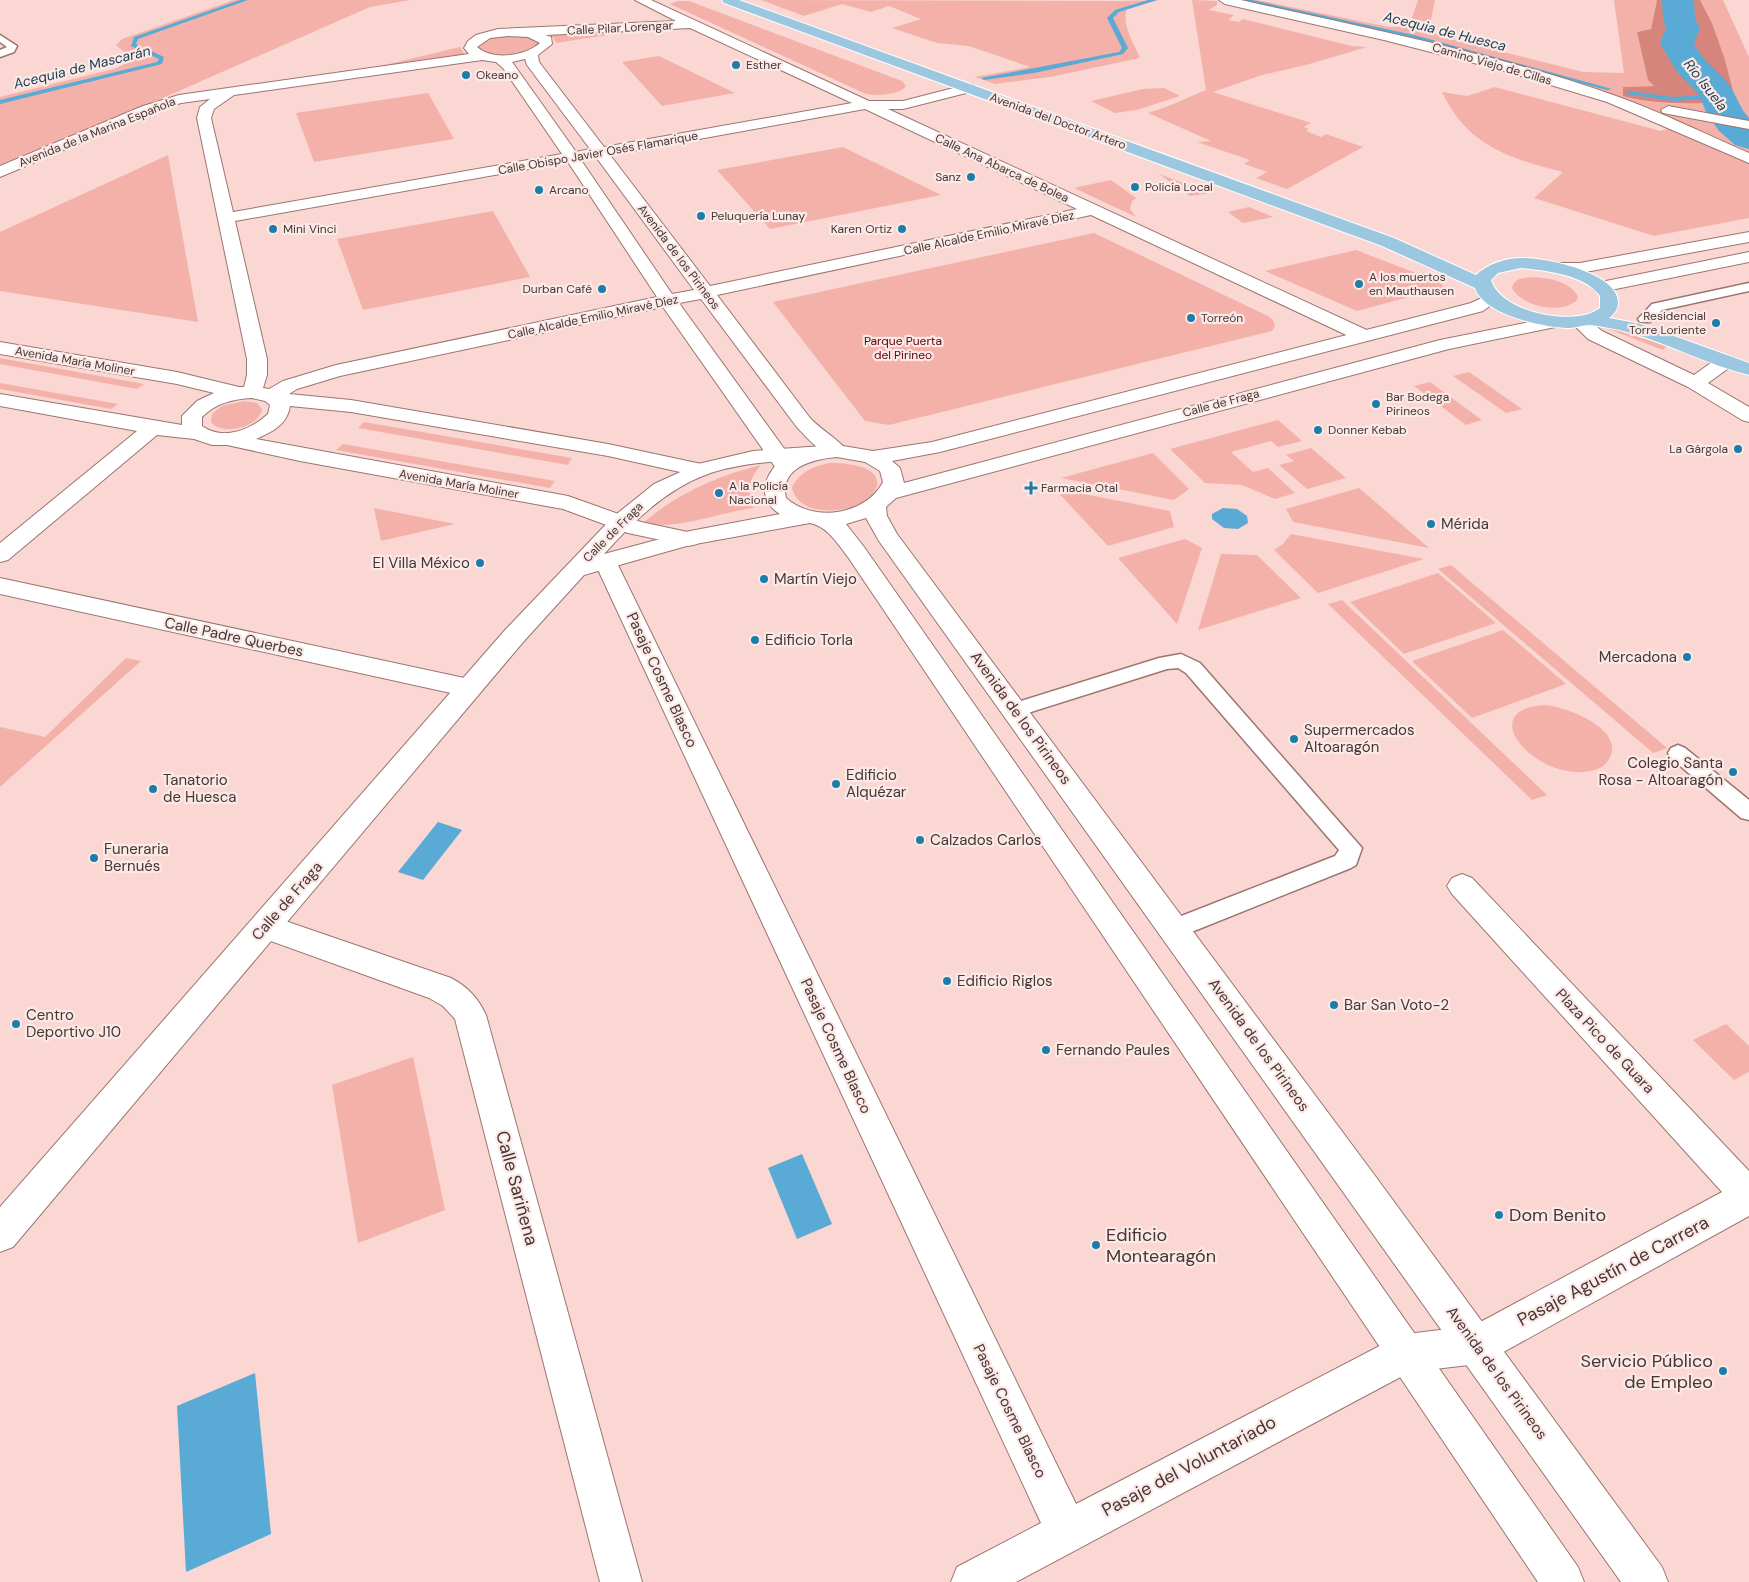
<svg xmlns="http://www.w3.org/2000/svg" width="1749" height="1582" font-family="'DM Sans',sans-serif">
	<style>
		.green { fill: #f4b1a9 }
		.forest { fill: #d5857c }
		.water { fill: #59aad5 }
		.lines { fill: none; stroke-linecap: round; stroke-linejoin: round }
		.stream { fill: #59aad5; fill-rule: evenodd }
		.river { fill: #59aad5; fill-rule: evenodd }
		.lane-casing { stroke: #9b7570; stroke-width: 3 }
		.street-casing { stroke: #9b7570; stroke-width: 2 }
		.secondary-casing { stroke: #9b7570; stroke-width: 2 }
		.primary-casing { stroke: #fff; stroke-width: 2 }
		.lane { fill: #fff; fill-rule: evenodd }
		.street { fill: #fff; fill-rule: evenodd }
		.secondary { fill: #fff; fill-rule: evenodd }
		.primary { fill: #9bc8e0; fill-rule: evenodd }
		.poi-dot { fill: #1b7da8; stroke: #fbe9e7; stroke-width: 2 }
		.labels { text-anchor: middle; stroke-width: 4.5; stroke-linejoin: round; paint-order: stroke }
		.far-street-label { font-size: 12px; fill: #473634; stroke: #fbe9e7 }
		.far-poi-label { font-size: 12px; fill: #473634; stroke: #fbe9e7; text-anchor: start }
		.far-park-label { font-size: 12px; fill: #640005; stroke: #fbe9e7 }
		.far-water-label { font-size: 14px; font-style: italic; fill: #173b4d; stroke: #fbe9e7 }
		.poi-label { font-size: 15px; fill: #473634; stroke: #fbe9e7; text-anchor: start }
		.street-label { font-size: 15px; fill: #473634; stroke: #fbe9e7 }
		.near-street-label { font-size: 18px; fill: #473634; stroke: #fbe9e7 }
		.near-poi-label { font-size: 18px; fill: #473634; stroke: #fbe9e7; text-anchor: start }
	</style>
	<rect width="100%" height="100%" fill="#fad7d3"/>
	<g class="green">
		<polygon points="234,0 410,0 370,7 163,98 0,167 0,97 114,69 127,63 131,58 116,45 122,39"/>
		<path d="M761,0l360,1 38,-1 -32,9c-6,15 7,35 13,49l-90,19 -55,7 -20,-7 55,-10 -61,-21 -32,-3 -45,-15 29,-9 -32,-13 -18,6 -29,-8 -38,12z"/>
		<path d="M1192,0l25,1v4l-8,5 25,5 -6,5 11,2 4,-3 109,27 15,1 -61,18 -44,10 -49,17 98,31 -7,4 5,2 -3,2 15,6 5,-3 37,13 -76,42 -31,-11 11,-6 -23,-8 6,-4 -53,-18 14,-1 -63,-28c21,-6 38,-15 58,-23z"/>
		<path d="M1232,0h25l132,27h10l12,-6 7,-21h17l-6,30 10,6 144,36 41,1 -10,-73h43l-6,29 -14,3 17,54 -31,1v8c37,12 76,10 113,3l-24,-75 -12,-23h23l26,57v98l-146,-62z"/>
		<path d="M678,1h11l213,80 4,5c-7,9 -29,10 -40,8l-196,-90z"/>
		<polygon points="652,28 556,43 554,38 548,33"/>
		<path d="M507,35l22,1 8,5 1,3c-11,16 -45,14 -59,5l-1,-3 13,-8z"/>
		<polygon points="460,47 465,55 368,69"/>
		<polygon points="659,56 735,93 662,106 622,62"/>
		<path d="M1495,87l166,44 8,-3 80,33v57l-95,18 -120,-38 29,-26c-52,-13 -96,-26 -121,-80l25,4z"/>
		<polygon points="1164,88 1180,96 1137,110 1115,113 1091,101 1143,89"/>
		<polygon points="428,93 454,139 314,162 296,113"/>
		<polygon points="843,147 941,195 770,229 717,170"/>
		<polygon points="168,155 198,322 0,291 0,232"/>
		<polygon points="1159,174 1210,193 1190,196"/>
		<polygon points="1111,180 1136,198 1132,201 1130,209 1136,217 1074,188"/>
		<polygon points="1249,207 1273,217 1243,223 1228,212"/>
		<polygon points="493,211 530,277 363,310 337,239"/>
		<polygon points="1094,233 1268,316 1273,320 1275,326 1272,331 889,425 865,421 773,302"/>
		<polygon points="1356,250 1434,280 1443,285 1442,288 1357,311 1265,271"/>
		<path d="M1532,277c16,1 36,3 46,19l-1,4c-15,15 -55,7 -65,-12 2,-10 11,-10 20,-11z"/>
		<polygon points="1606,328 1631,333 1667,346 1663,350"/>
		<polygon points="0,358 144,384 137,389 0,364"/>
		<polygon points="1469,372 1522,409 1506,413 1453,376"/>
		<polygon points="1430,382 1482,420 1466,425 1414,386"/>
		<polygon points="0,383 118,404 111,409 0,389"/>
		<path d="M244,401l13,2 5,6c-3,19 -40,27 -51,13l1,-8 10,-8z"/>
		<polygon points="1278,420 1302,441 1278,447 1271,441 1231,452 1253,472 1268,468 1295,493 1275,499 1242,485 1205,483 1170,449"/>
		<polygon points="364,422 572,458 568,465 358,428"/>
		<polygon points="343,444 555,481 550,488 336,450"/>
		<polygon points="1311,448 1346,478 1307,489 1279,465 1294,461 1286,455"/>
		<polygon points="1153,453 1189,489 1174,500 1061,478"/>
		<path d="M830,463c14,0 51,2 47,23 -2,6 -6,11 -12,15 -19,13 -68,16 -73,-14 8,-15 21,-21 38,-24z"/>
		<path d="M761,465c-12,14 -15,26 -7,43 -34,4 -78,23 -111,15 35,-30 74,-47 118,-58z"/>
		<polygon points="1054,488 1170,511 1174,527 1108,546"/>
		<polygon points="1359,488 1429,548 1293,522 1286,509"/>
		<polygon points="374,508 455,524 381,541"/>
		<polygon points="1291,534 1424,559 1318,593 1274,550 1283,544"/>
		<polygon points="1185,539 1202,548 1177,624 1118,558"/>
		<polygon points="1221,554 1257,555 1301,598 1198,630"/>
		<polygon points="1451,565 1667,748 1653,753 1438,569"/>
		<polygon points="1438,573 1496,623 1404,654 1350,602"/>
		<polygon points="1342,600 1547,795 1532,800 1328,604"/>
		<polygon points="1503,630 1566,684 1472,718 1412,661"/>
		<polygon points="126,658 141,661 0,787 0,727 45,737"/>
		<path d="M1544,705c22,1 87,26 63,57 -5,7 -15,9 -23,10 -52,4 -109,-62 -40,-67z"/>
		<polygon points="1726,1024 1749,1046 1749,1072 1734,1080 1693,1040"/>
		<polygon points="413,1057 445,1210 358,1243 332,1085"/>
	</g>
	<path class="forest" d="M1657,0h43l12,23 12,34 12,44c-38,3 -76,5 -113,-5v-9l31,-1 -6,-6 -11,-48 14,-3z"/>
	<g class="water">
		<polygon points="1223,508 1237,509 1247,516 1248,523 1238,529 1224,528 1212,519 1212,514"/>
		<polygon points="438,822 462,830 423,880 398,872"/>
		<polygon points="802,1154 832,1224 797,1239 768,1168"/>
		<polygon points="255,1373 271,1534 186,1572 177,1406"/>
	</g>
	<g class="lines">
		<g class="stream">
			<polygon points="240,0 248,0 138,39 136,44 164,57 162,64 0,104 0,100 157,62 159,59 131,46 134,37"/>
			<polygon points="1148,0 1157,0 1119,12 1113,18 1128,48 1123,54 1034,73 984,80 981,78 1119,52 1122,48 1107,18 1115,10"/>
			<polygon points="1241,0 1252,0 1414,35 1612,89 1607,90 1413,39"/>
			<polygon points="1628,91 1673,97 1719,94 1722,96 1719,98 1673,101 1626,94"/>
		</g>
		<path class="river" d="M1662,0h32l1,19 5,9 -6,15c8,18 23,26 35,42 8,10 10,23 20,33v31l-14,-4 -16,-14 -12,-17 -8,-19 -22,-23 -17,-29 6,-15 -3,-9z"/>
		<g class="lane-casing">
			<g id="lane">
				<polygon points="0,35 17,46 14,52 0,57 0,50 7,47 0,42"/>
				<polygon points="1749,283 1749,291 1662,310 1650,322 1640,322 1638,319 1652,304"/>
				<polygon points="1181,654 1200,663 1362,848 1356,865 1351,868 1174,939 1166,936 1162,929 1166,922 1335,856 1339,850 1186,673 1178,668 1167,669 1015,717 1008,715 1005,710 1008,705 1159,658"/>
				<polygon points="1678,745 1685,748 1749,800 1749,820 1741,818 1671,758 1668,753 1671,748"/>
			</g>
		</g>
		<g class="street-casing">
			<g id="street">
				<path d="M635,0h16l218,101h34l66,-17 5,1 2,3 -2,3 -71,18h-15l483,223 2,4 -2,4h-14l-266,-125 -374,80 93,123c10,11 31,23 37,33l-3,4c-19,5 -36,-16 -48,-29l-95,-127 -22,4 109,151 8,13 -4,4 -7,2 -7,-2 -115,-164 -323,69 -43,13 -8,5 62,6 257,44 98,21 3,5 -3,5 -8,1 -90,-20 -257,-44 -61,-6c-3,19 -18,26 -34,33l312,57 73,26 56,12 3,5 -3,5 -8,2 -61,-13 -65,-24 -263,-48 -73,-16h-15l-18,-6 -37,-4 -149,125 -8,2v-19l137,-112 -137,-25v-12l182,31v-9l15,-15 17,-8 -37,-9 -177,-30v-12l177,30 62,15h5l3,-12v-16l-50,-241 3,-11 10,-8 -29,4 -28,9 -153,65v-11l143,-60 36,-11 290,-41 -5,-6 4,-7 8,-6 22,-6 178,-8zM690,28l162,75 -248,44 -65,-85 -1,-7 14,-11 -1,-7 -6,-2zM508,36l20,1 12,6c-15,13 -47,18 -63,4l13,-9zM525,59l2,6 63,84 -14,3 -64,-90zM482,60l14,2 7,6 59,86 -329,58 -22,-94 3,-9 20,-14zM865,109l212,100 -367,77 -100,-131zM596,157l98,133 -22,4 -91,-134zM568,162l89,135 -321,68 -53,16 -14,8 -6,-1 4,-13v-16l-32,-138zM252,398l13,3 5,4 -2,9c-18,16 -44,27 -66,12v-9c14,-14 31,-18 50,-19z"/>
				<path d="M1219,0h22c125,28 254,53 375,96 45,16 89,38 133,57v10l-142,-61 -106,-32 -117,-30 -159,-36z"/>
				<polygon points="1668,106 1749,121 1749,129 1663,113 1661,110"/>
				<polygon points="1580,317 1586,318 1602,331 1694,375 1719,357 1733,357 1736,361 1733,365 1708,383 1749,407 1749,422 1742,420 1688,387 1588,339 1571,322 1574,318"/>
				<polygon points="605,554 613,556 616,561 1076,1504 1393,1339 1407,1334 1473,1326 1722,1192 1452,894 1447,886 1452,878 1462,874 1472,878 1749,1171 1749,1216 1491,1359 1477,1364 1410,1372 1016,1582 951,1582 957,1567 1041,1523 594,561 597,556"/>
				<polygon points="0,578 469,679 478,682 482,688 478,694 469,697 0,594"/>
				<path d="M265,914l186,64c17,9 27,20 35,37l156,567h-42l-145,-563 -12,-13 -14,-8 -175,-63 -4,-9 4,-9z"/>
			</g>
		</g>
		<g class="secondary-casing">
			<g id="secondary">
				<polygon points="1749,232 1749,242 1580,273 1551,271 1548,267 1551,263 1580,263"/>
				<polygon points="1749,252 1749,262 1601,292 1595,291 1592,287 1595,283 1601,282"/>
				<path d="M1490,294l6,1 3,4 -16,12 -543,141 -48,9 8,7 4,15 536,-143 114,-23 6,1 3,4 -3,4 -111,23 -553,149 -10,9 1,9 10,18 473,635 292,398 6,15h-47l-742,-1041 -13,-23 -20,6 18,23 714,1020 6,15h-46l-690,-1025c-11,-14 -20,-30 -38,-34l-120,22 -106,30 -60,66 -511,606 -13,5v-45l506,-578 107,-112 41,-33 44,-20 55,-13 84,-6 36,6 59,-9 539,-139zM837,457l28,5 15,9 3,11c-17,33 -69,41 -97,16 -7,-31 28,-39 51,-41zM780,461c-17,16 -23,39 0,53l-90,17 -86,23c28,-31 61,-64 101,-79 23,-9 50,-12 75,-14z"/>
			</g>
		</g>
		<g class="primary-casing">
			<path id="primary" d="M722,0h17l655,238 82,37c12,-11 29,-17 46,-17 23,-1 96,15 96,44 0,7 -3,11 -9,16l32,6 108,39v12c-41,-10 -79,-31 -119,-42 -13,-4 -29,-7 -41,-8 -7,0 -13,3 -19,3 -25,0 -86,-13 -95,-40l-93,-42 -658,-243zM1521,268c25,3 63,6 79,28v12c-26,20 -100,4 -109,-28l7,-7z"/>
		</g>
		<use href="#lane" class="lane"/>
		<use href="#street" class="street"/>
		<use href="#secondary" class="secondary"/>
		<use href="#primary" class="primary"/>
	</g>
	<g class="poi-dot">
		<circle cx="736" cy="65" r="5"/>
		<circle cx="466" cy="75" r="5"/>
		<circle cx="971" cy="177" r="5"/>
		<circle cx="1135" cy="187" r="5"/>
		<circle cx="539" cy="190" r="5"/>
		<circle cx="701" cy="216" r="5"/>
		<circle cx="273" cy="229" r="5"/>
		<circle cx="902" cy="229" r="5"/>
		<circle cx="1359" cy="284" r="5"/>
		<circle cx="602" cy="289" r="5"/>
		<circle cx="1191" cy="318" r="5"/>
		<circle cx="1716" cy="323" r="5"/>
		<circle cx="1376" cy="404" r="5"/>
		<circle cx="1318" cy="430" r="5"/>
		<circle cx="1738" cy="449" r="5"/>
		<path d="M1028.5 480.5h5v5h5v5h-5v5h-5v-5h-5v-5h5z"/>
		<circle cx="719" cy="493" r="5"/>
		<circle cx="1431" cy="524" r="5"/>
		<circle cx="480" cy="563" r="5"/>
		<circle cx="764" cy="579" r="5"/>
		<circle cx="755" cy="640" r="5"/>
		<circle cx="1687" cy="657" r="5"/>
		<circle cx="1294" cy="739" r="5"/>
		<circle cx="1733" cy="772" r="5"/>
		<circle cx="836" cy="784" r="5"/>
		<circle cx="153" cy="789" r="5"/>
		<circle cx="920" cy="840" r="5"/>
		<circle cx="94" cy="858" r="5"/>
		<circle cx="947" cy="981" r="5"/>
		<circle cx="1334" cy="1005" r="5"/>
		<circle cx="16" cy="1024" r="5"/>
		<circle cx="1046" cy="1050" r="5"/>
		<circle cx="1499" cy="1215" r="5"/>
		<circle cx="1096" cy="1245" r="5"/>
		<circle cx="1723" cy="1371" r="5"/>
	</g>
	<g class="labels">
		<g class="far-street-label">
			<text transform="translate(620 28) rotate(-3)" y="4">Calle Pilar Lorengar</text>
			<text transform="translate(1492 64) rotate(16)" y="4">Camino Viejo de Cillas</text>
			<text transform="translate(1058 121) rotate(20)" y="4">Avenida del Doctor Artero</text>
			<text transform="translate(97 132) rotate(-22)" y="4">Avenida de la Marina Española</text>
			<text transform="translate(598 153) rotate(-10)" y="4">Calle Obispo Javier Osés Flamarique</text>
			<text transform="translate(1002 168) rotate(25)" y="4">Calle Ana Abarca de Bolea</text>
			<text transform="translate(989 233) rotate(-12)" y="4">Calle Alcalde Emilio Miravé Díez</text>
			<text transform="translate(679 257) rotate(53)" y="4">Avenida de los Pirineos</text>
			<text transform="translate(593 317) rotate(-12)" y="4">Calle Alcalde Emilio Miravé Díez</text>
			<text transform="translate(75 361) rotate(10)" y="4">Avenida María Moliner</text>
			<text transform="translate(1221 403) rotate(-15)" y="4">Calle de Fraga</text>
			<text transform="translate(459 484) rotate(10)" y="4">Avenida María Moliner</text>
			<text transform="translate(613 532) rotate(-45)" y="4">Calle de Fraga</text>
		</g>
		<g class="far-poi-label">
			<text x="746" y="69">Esther</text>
			<text x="476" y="79">Okeano</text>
			<text x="961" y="181" text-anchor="end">Sanz</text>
			<text x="1145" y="191">Policía Local</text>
			<text x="549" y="194">Arcano</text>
			<text x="711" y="220">Peluquería Lunay</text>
			<text x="283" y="233">Mini Vinci</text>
			<text x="892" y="233" text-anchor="end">Karen Ortiz</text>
			<text x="1369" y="281">A los muertos<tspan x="1369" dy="14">en Mauthausen</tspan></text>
			<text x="592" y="293" text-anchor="end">Durban Café</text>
			<text x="1706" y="320" text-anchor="end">Residencial<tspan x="1706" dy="14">Torre Loriente</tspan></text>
			<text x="1201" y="322">Torreón</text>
			<text x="1386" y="401">Bar Bodega<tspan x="1386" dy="14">Pirineos</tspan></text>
			<text x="1328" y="434">Donner Kebab</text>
			<text x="1728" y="453" text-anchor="end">La Gárgola</text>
			<text x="729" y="490">A la Policía<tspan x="729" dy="14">Nacional</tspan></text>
			<text x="1041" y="492">Farmacia Otal</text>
		</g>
		<g class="far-park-label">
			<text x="903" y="345">Parque Puerta<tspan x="903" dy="14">del Pirineo</tspan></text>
		</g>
		<g class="far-water-label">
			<text transform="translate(1445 31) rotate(14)" y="5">Acequia de Huesca</text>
			<text transform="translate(82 67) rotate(-14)" y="5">Acequia de Mascarán</text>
			<text transform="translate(1706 85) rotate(52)" y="5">Río Isuela</text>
		</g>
		<g class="poi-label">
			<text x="1441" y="529">Mérida</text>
			<text x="470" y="568" text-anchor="end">El Villa México</text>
			<text x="774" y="584">Martín Viejo</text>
			<text x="765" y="645">Edificio Torla</text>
			<text x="1677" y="662" text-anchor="end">Mercadona</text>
			<text x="1304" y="735">Supermercados<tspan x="1304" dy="17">Altoaragón</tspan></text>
			<text x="1723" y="768" text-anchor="end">Colegio Santa<tspan x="1723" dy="17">Rosa - Altoaragón</tspan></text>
			<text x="846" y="780">Edificio<tspan x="846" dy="17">Alquézar</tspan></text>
			<text x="163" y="785">Tanatorio<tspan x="163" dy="17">de Huesca</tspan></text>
			<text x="930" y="845">Calzados Carlos</text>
			<text x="104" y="854">Funeraria<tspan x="104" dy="17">Bernués</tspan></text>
			<text x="957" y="986">Edificio Riglos</text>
			<text x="1344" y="1010">Bar San Voto-2</text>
			<text x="26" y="1020">Centro<tspan x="26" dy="17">Deportivo J10</tspan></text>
			<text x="1056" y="1055">Fernando Paules</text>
		</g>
		<g class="street-label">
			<text transform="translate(234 637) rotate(12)" y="5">Calle Padre Querbes</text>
			<text transform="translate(662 680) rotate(65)" y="5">Pasaje Cosme Blasco</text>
			<text transform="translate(1021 718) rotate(54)" y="5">Avenida de los Pirineos</text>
			<text transform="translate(287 901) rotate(-49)" y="5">Calle de Fraga</text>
			<text transform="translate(1605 1041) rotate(47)" y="5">Plaza Pico de Guara</text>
			<text transform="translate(1259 1045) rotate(54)" y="5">Avenida de los Pirineos</text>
			<text transform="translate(836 1046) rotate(65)" y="5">Pasaje Cosme Blasco</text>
			<text transform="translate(1497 1373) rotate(54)" y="5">Avenida de los Pirineos</text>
			<text transform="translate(1010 1411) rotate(64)" y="5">Pasaje Cosme Blasco</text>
		</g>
		<g class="near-street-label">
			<text transform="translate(517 1188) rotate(75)" y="6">Calle Sariñena</text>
			<text transform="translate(1613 1271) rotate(-28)" y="6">Pasaje Agustín de Carrera</text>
			<text transform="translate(1189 1466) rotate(-28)" y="6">Pasaje del Voluntariado</text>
		</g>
		<g class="near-poi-label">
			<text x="1509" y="1221">Dom Benito</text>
			<text x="1106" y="1241">Edificio<tspan x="1106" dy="21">Montearagón</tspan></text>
			<text x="1713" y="1367" text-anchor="end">Servicio Público<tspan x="1713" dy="21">de Empleo</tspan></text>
		</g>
	</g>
</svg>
